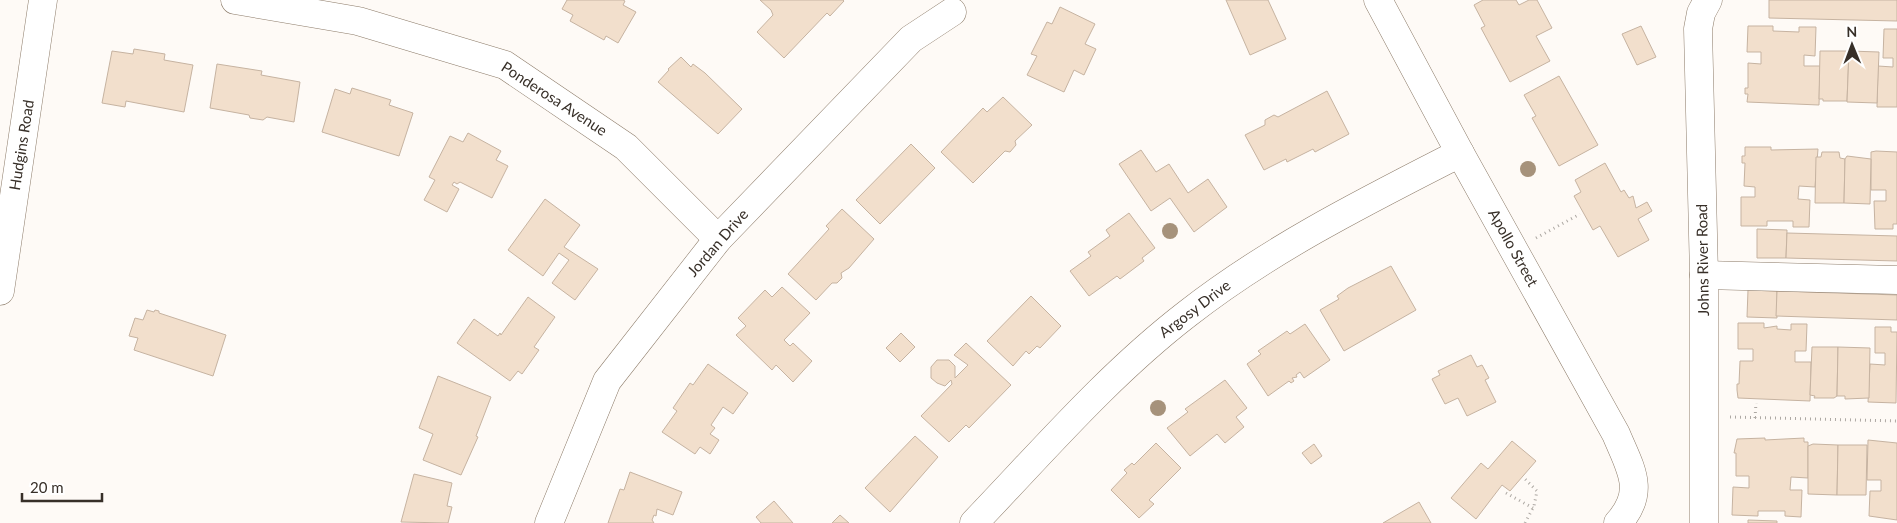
<svg xmlns="http://www.w3.org/2000/svg" width="1897" height="523" font-family="Lato,sans-serif">
	<style>
		.building { fill: #f2dfcc; stroke: #c6b3a1 }
		.lines { fill: none; stroke-linecap: round; stroke-linejoin: round }
		.minor-casing { stroke: #8d7c6a; stroke-width: 29 }
		.path { stroke: #ada8a3; stroke-width: 3; stroke-dasharray: 1 4; stroke-linecap: butt }
		.minor { stroke: #fff; stroke-width: 28 }
		.tree { fill: #a6927b }
		.labels { text-anchor: middle; stroke-width: 5; stroke-linejoin: round; paint-order: stroke }
		.street-label { font-size: 15px; fill: #372f28; stroke: #fff }
	</style>
	<rect width="100%" height="100%" fill="#fefaf6"/>
	<g class="building">
		<polygon points="567,0 623,0 625,1 623,5 636,12 618,43 606,36 604,40 570,21 573,15 562,9"/>
		<polygon points="760,0 843,0 844,1 830,16 827,13 784,58 757,32 773,15 771,10"/>
		<polygon points="1226,0 1268,0 1286,39 1250,55"/>
		<polygon points="1483,0 1516,0 1519,5 1529,0 1537,0 1552,28 1536,36 1550,61 1510,82 1481,28 1485,26 1474,5"/>
		<polygon points="1769,0 1897,0 1897,21 1769,18"/>
		<polygon points="1060,7 1095,24 1085,44 1096,49 1084,75 1074,70 1064,92 1027,75 1037,56 1031,54 1047,22 1052,24"/>
		<polygon points="1641,26 1656,57 1637,65 1622,34"/>
		<polygon points="1748,26 1773,26 1773,31 1799,32 1799,27 1816,27 1815,56 1804,55 1804,66 1820,66 1819,105 1747,102 1748,94 1745,94 1745,88 1748,88 1748,63 1761,64 1761,52 1747,52"/>
		<polygon points="1884,29 1897,29 1897,107 1877,107 1878,66 1893,67 1893,58 1883,58"/>
		<polygon points="134,49 165,54 164,60 193,65 184,112 126,101 125,107 102,103 112,51 133,54"/>
		<polygon points="1820,51 1849,51 1847,101 1823,101 1823,99 1819,99"/>
		<polygon points="1849,51 1879,52 1877,103 1847,102"/>
		<polygon points="681,57 691,67 693,64 705,73 742,109 718,134 658,82 669,70 668,69"/>
		<polygon points="217,64 262,71 261,75 300,82 294,122 267,117 263,120 250,118 249,115 210,108"/>
		<polygon points="1559,76 1598,145 1559,166 1532,118 1536,116 1524,95"/>
		<polygon points="352,88 391,100 389,105 413,113 399,156 322,132 335,89 350,94"/>
		<polygon points="1327,91 1349,134 1315,152 1313,149 1287,162 1286,159 1264,170 1245,135 1265,125 1265,120 1274,115 1278,117"/>
		<polygon points="1003,97 1032,125 1015,141 1016,145 1010,152 1005,151 973,183 941,152 983,108 987,112"/>
		<polygon points="468,133 501,151 496,160 508,166 492,198 460,182 457,184 454,182 452,185 459,189 447,212 424,200 435,180 429,177 450,136 463,142"/>
		<polygon points="911,144 935,168 880,224 856,200"/>
		<polygon points="1745,147 1771,147 1771,150 1818,149 1815,187 1799,186 1798,199 1810,200 1809,227 1793,227 1793,221 1767,221 1767,226 1741,226 1741,197 1755,197 1755,187 1744,186 1745,163 1742,163 1742,156 1745,156"/>
		<polygon points="1141,150 1156,172 1169,164 1188,193 1208,179 1227,207 1194,232 1170,198 1151,211 1119,164"/>
		<polygon points="1876,151 1897,152 1897,224 1893,224 1893,229 1875,229 1874,201 1886,201 1886,190 1871,190 1871,152"/>
		<polygon points="1822,152 1839,152 1840,158 1845,159 1844,203 1815,203 1816,157 1821,157"/>
		<polygon points="1847,156 1871,159 1870,204 1844,203 1845,159"/>
		<polygon points="1605,163 1621,192 1624,190 1629,198 1633,196 1636,208 1647,202 1652,211 1638,219 1649,240 1618,257 1600,226 1593,230 1574,196 1581,192 1575,180"/>
		<polygon points="545,199 580,225 564,247 598,269 575,300 552,283 569,260 559,253 543,276 508,250"/>
		<polygon points="842,209 874,239 849,268 841,273 842,278 837,283 832,283 816,300 788,274 829,229 826,226"/>
		<polygon points="1129,213 1155,248 1142,258 1144,261 1120,279 1117,276 1089,296 1070,271 1091,256 1088,252 1110,236 1106,230"/>
		<polygon points="1757,229 1787,230 1786,258 1757,258"/>
		<polygon points="1787,233 1897,236 1897,261 1786,258"/>
		<polygon points="1391,266 1416,310 1344,351 1320,310 1339,299 1337,296 1348,288"/>
		<polygon points="782,287 810,313 784,340 790,346 793,343 812,361 793,382 776,365 772,370 736,335 746,326 738,318 765,290 772,297"/>
		<polygon points="1748,290 1777,291 1777,318 1747,317"/>
		<polygon points="1777,291 1897,295 1897,320 1776,316"/>
		<polygon points="1031,296 1061,326 1040,348 1037,346 1029,354 1026,351 1013,366 987,341"/>
		<polygon points="528,297 555,317 534,347 539,350 522,374 518,371 510,381 457,343 474,319 498,336 500,333 501,335"/>
		<polygon points="147,310 154,312 155,310 159,311 159,313 226,335 213,376 134,350 138,338 129,336 135,318 143,320"/>
		<polygon points="1738,323 1764,323 1764,328 1777,326 1777,329 1791,330 1791,324 1807,324 1806,351 1795,351 1795,362 1811,362 1810,401 1738,398 1737,390 1737,384 1739,384 1740,361 1753,361 1753,349 1738,349"/>
		<polygon points="1305,324 1330,360 1304,378 1300,372 1296,375 1297,377 1292,378 1294,381 1291,383 1289,381 1268,396 1247,364 1261,354 1258,351 1287,331 1290,334"/>
		<polygon points="1875,327 1891,327 1891,332 1897,332 1896,403 1868,402 1870,364 1885,365 1885,353 1875,353"/>
		<polygon points="901,333 915,347 900,362 886,348"/>
		<polygon points="966,343 1011,385 969,428 966,425 949,442 921,416 952,384 951,380 945,386 937,383 931,378 931,367 937,360 949,360 955,366 955,378 968,365 954,355"/>
		<polygon points="1812,347 1838,347 1837,396 1834,398 1814,398 1815,396 1810,395"/>
		<polygon points="1838,347 1870,348 1869,398 1845,399 1845,396 1837,396"/>
		<polygon points="1471,355 1477,367 1482,365 1489,378 1485,380 1496,402 1467,416 1458,398 1445,404 1432,379 1440,375 1438,371"/>
		<polygon points="708,364 748,393 733,414 723,407 711,425 715,428 710,434 719,440 710,454 700,447 695,454 662,432 677,411 673,408 690,383 693,385"/>
		<polygon points="438,376 491,397 476,436 478,437 461,475 423,460 433,434 419,428"/>
		<polygon points="1225,380 1247,408 1236,417 1244,427 1225,443 1217,434 1190,456 1167,428 1188,412 1185,409"/>
		<polygon points="915,436 938,457 890,512 865,488"/>
		<polygon points="1765,438 1765,440 1804,438 1804,442 1808,442 1808,478 1791,477 1790,490 1802,490 1801,517 1785,516 1785,511 1758,511 1758,516 1732,515 1733,487 1749,488 1749,476 1736,476 1736,453 1734,453 1737,439"/>
		<polygon points="1868,440 1897,443 1897,520 1869,516 1870,491 1881,491 1881,480 1867,480"/>
		<polygon points="1512,441 1536,461 1510,491 1502,485 1476,519 1451,498 1481,463 1488,469"/>
		<polygon points="1156,443 1181,468 1149,500 1154,504 1139,518 1111,490 1127,473 1124,470 1132,463 1134,465"/>
		<polygon points="1314,444 1322,456 1311,464 1302,453"/>
		<polygon points="1813,444 1838,445 1837,495 1808,494 1808,446"/>
		<polygon points="1838,445 1867,445 1866,495 1837,495"/>
		<polygon points="630,472 682,492 673,515 657,509 656,516 654,515 652,520 654,523 608,523 620,489 624,490"/>
		<polygon points="414,474 452,483 447,506 452,507 448,523 401,522"/>
		<polygon points="774,501 793,523 761,523 756,517"/>
		<polygon points="1419,502 1431,523 1383,523"/>
		<polygon points="840,515 849,523 832,523"/>
		<polygon points="1748,520 1777,521 1777,523 1748,523"/>
	</g>
	<g class="lines">
		<g class="minor-casing">
			<g id="minor">
				<polyline points="235,0 358,21 505,65 626,147 718,239"/>
				<path d="M1378,0l82,153 156,281c14,34 31,57 2,89"/>
				<polyline points="1704,275 1897,280"/>
				<polyline points="0,291 43,0"/>
				<polyline points="549,523 607,381 718,239 911,39 952,12"/>
				<path d="M974,523c69,-72 134,-148 213,-209 83,-65 179,-113 273,-161"/>
				<polyline points="1704,523 1704,275 1698,29 1701,13 1708,0"/>
			</g>
		</g>
		<g class="path">
			<polyline points="1536,238 1580,214"/>
			<polyline points="1730,417 1897,421"/>
			<polyline points="1755,418 1756,403"/>
			<polyline points="1506,493 1533,508"/>
			<polyline points="1525,523 1534,506 1537,491 1525,479"/>
		</g>
		<use href="#minor" class="minor"/>
	</g>
	<g class="tree">
		<circle cx="1528" cy="169" r="8"/>
		<circle cx="1170" cy="231" r="8"/>
		<circle cx="1158" cy="408" r="8"/>
	</g>
	<g class="labels">
		<g class="street-label">
			<text transform="translate(554 99) rotate(33)" y="5">Ponderosa Avenue</text>
			<text transform="translate(22 145) rotate(-81)" y="5">Hudgins Road</text>
			<text transform="translate(718 243) rotate(-49)" y="5">Jordan Drive</text>
			<text transform="translate(1513 248) rotate(61)" y="5">Apollo Street</text>
			<text transform="translate(1703 260) rotate(-91)" y="5">Johns River Road</text>
			<text transform="translate(1195 309) rotate(-37)" y="5">Argosy Drive</text>
		</g>
	</g>
	<g transform="translate(1852 45) rotate(359)" stroke="#ffffff" stroke-width="4" paint-order="stroke">
	<path d="M0-4L9 19L0 12L-9 19Z" fill="#372f28"/>
	<text y="-8" font-size="14" font-weight="bold" text-anchor="middle" fill="#372f28">N</text>
	</g>
	<path d="M22 493v8h80v-8" fill="none" stroke="#372f28" stroke-width="2.5"/>
	<text x="30" y="493" font-size="15" fill="#372f28" stroke="#ffffff" stroke-width="4" paint-order="stroke">20 m</text>
</svg>
